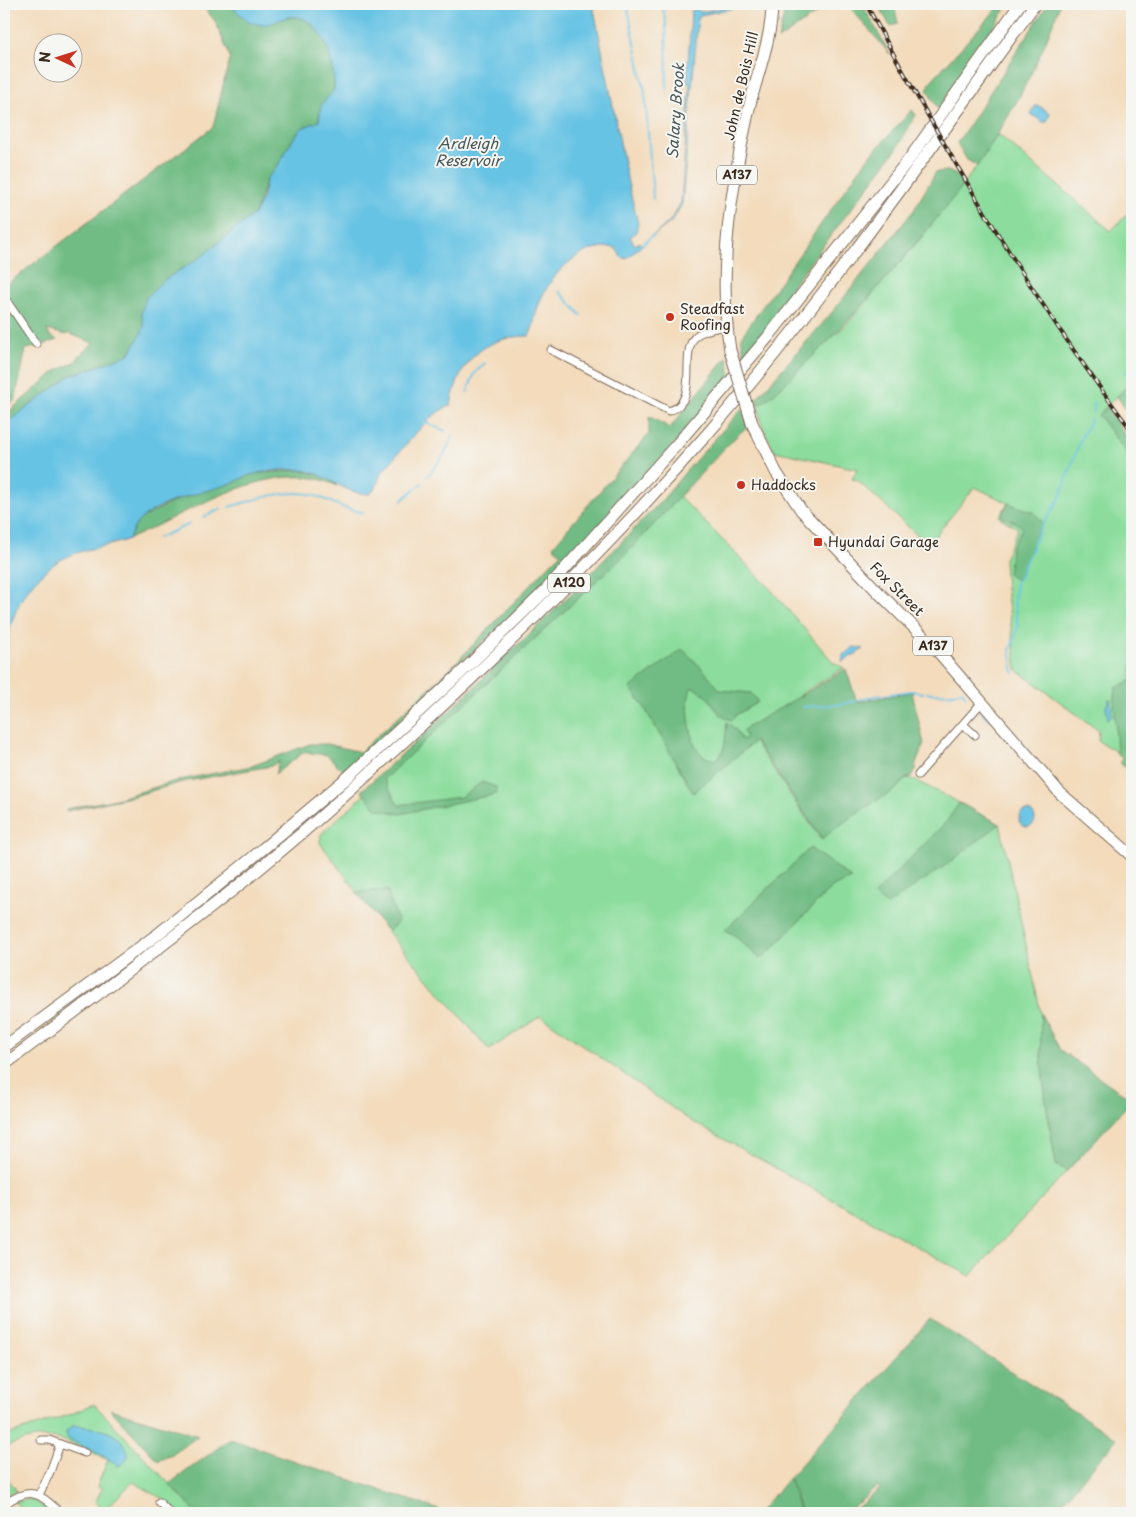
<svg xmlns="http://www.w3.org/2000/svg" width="1136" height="1517" font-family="'Playpen Sans',sans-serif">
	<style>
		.green { fill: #8cdd9d; stroke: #64845e }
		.forest { fill: #71bc84; stroke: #567351 }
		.water { fill: #66c3e4; stroke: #507681 }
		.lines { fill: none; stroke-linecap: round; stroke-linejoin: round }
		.stream { stroke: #66c3e4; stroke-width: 2 }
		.minor-casing { stroke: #7b6855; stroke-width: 9 }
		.primary-casing { stroke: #7b6855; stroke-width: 13 }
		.trunk-casing { stroke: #7b6855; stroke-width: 13 }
		.minor { stroke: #fff; stroke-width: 7 }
		.primary { stroke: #fff; stroke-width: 11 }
		.trunk { stroke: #fff; stroke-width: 11 }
		.rail-casing { stroke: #3b2a1e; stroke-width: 4 }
		.rail { stroke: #f6f6f2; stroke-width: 2; stroke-dasharray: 5.5; stroke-linecap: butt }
		.primary-bridge-casing { stroke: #7b6855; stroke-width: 13; stroke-linecap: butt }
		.primary-bridge { stroke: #fff; stroke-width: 11 }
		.poi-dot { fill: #c8321e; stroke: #f6f6f2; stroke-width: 2 }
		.labels { text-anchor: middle; stroke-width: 4; stroke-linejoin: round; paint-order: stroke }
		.shield { fill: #f6f6f2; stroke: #73675e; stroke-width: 1 }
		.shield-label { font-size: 12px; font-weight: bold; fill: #3b2a1e }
		.street-label { font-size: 14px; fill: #3b2a1e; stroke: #f6f6f2 }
		.poi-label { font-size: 14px; fill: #3b2a1e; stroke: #f6f6f2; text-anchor: start }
		.water-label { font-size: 15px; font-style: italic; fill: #485859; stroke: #f6f6f2 }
	</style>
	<rect width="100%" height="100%" fill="#f6f6f2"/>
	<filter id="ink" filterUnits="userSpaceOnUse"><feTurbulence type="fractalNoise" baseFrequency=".02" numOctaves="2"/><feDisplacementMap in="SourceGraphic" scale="10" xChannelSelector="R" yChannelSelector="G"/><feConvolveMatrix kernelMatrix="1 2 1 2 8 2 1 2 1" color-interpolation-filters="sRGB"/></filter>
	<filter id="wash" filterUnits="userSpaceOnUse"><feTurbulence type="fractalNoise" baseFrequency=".0096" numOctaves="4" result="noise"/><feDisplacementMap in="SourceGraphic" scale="20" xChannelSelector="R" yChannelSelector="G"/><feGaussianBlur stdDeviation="1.12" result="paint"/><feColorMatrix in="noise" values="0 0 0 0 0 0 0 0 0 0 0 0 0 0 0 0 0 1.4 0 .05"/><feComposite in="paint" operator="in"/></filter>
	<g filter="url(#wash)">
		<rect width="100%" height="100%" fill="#f3dbbc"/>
		<g class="green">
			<polygon points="998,134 1111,231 1132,209 1132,381 1098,415 1132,460 1132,772 1121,764 1122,757 1117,755 1117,752 1098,741 1099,731 1017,670 1006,588 1004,559 1018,528 999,517 1008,503 975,487 928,545 857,480 852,479 857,469 775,451 762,426 758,406 846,325 921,238 977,166"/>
			<path d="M677,494l89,90 67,78 11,6 -43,26v15l-47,32 66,97 84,-60h7l89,46 41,190c-3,51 7,100 15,151l11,6 -97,105 -279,-155 -150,-105 -52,34 -101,-118 -68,-89 1,-9 96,-87z"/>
			<path d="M94,1404l103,109h-21l-11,-13 -32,-18 -27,26 -11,-5 7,-14 -5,-3 11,-26c-43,-19 -58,-33 -104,-12v-12l65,-21z"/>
			<polygon points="4,1474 17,1491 9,1494 4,1487"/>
			<polygon points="29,1499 40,1504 51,1513 24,1513 15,1502"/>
		</g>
		<g class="forest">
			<path d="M201,4h28l22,19c14,-2 29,-6 43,-6 31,2 45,50 39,75l-12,13 -3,17 -16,6 -7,8 -22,37 -6,5 -12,35 -54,44 -37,23 -6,8 -17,46 -13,21 -40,15 -16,4 -68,51v-9l52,-45 19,-9 5,-7 13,-12 -25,-10 -1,2 -20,-5 3,6 7,4c-10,3 -19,7 -31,9l-11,51 -11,8v-72l4,-15 -4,-6v-35l3,4 206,-157 17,-70 -15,-36z"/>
			<polygon points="784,4 830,4 778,40 785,10"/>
			<polygon points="847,4 862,4 890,54"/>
			<polygon points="878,4 894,4 898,24 890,26"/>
			<polygon points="1001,4 1009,4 938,109 927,90 931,81"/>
			<path d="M1048,4h12c-19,56 -49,112 -83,162l-10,-6 -10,-17z"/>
			<polygon points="912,110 916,115 896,150 793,285 785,298 786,304 745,359 741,337 867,159"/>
			<path d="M948,171l11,5 3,11c-49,61 -99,121 -156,176 -16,15 -30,31 -48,43l-2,-7 73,-83 85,-106 22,-38z"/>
			<polygon points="727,357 732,381 554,575 344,772 327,755 304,752 275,774 279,761 271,766 182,782 134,796 66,811 66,809 116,799 179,780 252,766 310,744 327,744 360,752 448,671 561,553 553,546 649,434 649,416 670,428"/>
			<polygon points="1132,381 1132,420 1117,396"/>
			<polygon points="1107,407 1132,445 1132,460 1098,415"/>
			<polygon points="742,409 749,427 742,431 722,451 628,552 384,779 398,805 461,797 482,782 496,787 497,794 400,814 377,809 361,791 429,730 572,593 664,498 687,470"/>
			<path d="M299,470l28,7 10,9c-60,-32 -152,28 -208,53l8,-17 6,-5 30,-15 78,-28z"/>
			<polygon points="1008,503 1035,513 1043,523 1017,580 1008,575 1011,548 1022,528 1019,524 1001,516"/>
			<path d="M682,649l20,19 18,22 31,3 7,9 -22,13 -4,5c-13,-2 -16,-12 -23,-21 -4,-5 -11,-9 -17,-12 -8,12 -2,53 7,65 3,4 9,6 14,8 14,-4 12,-25 14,-38l9,8 6,10 4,-3 -3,-7 103,-61 11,33 55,-10 12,52 -9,22 2,2 -7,10h-4l-10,11 -41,25 -33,25 -67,-98 -62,52 -50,-88 -13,-17z"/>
			<polygon points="1132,680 1132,757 1126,765 1121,764 1122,757 1117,755 1114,702 1116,688"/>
			<polygon points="959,803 1000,824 946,865 887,905 874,895 947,821"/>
			<polygon points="810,848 852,879 832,887 764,957 758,957 734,935 725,930"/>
			<polygon points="387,890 398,922 388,932 356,892"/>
			<path d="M1041,1014l19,36 72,50 -65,71 -11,-6c-8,-51 -18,-100 -15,-151z"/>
			<polygon points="930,1319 1117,1439 1053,1513 851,1513 880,1489 878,1486 847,1513 801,1513 790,1480 800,1513 758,1513"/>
			<polygon points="110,1409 198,1436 172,1455 158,1461"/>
			<polygon points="230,1439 448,1513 197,1513 169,1484"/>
		</g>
		<g class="water">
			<path d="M229,4h364l35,179 10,40 -2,9 -6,5 5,8 5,-3 2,3 -16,14 -5,-2 -5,-9c-36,-7 -70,30 -79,62 -3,9 -3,17 -8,26 -45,0 -70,25 -78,69l-13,7 -14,12 -43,49 -5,14 -6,7c-30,0 -42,-22 -70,-24 -15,-1 -36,1 -50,5 -7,2 -13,7 -21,9 -29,10 -64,15 -88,35 -6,5 -9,13 -12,20 -17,7 -37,8 -55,15 -30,10 -56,41 -63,72 -3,11 -3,23 -7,33v-234l67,-50 17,-5 41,-16 12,-20 3,-8 -3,-13 5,-15 18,-18 37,-23 54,-44 7,-15 5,-20 8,-8 20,-34 7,-8 17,-7 2,-16 13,-15c2,-25 -11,-77 -45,-73 -12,2 -20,11 -33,7 -10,-2 -19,-13 -27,-20z"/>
			<polygon points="739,4 753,4 701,15 698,18 682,204 672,221 652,237 670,221 681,202 690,84 687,83 691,11 697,9 701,12"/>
			<polygon points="1035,106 1039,106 1050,113 1047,122 1043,122 1031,114"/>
			<polygon points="854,647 864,649 842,662 843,655"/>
			<polygon points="1110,698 1112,715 1108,719 1106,707"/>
			<circle cx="1027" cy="819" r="8"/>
			<path d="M72,1426c12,0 25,2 36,6 15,6 31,26 10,34l-9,-7 -41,-20 -2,-7z"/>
		</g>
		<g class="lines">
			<g class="stream">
				<polyline points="627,4 645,93 653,199"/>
				<polyline points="662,4 666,23 667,91"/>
				<polyline points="642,245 653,235"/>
				<polyline points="559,291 581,315"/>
				<polyline points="1125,373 1132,368"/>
				<polyline points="467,392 475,373 485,363"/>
				<polyline points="1093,402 1094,413"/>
				<polyline points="425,422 445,431"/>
				<polyline points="428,476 444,455 453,436"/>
				<polyline points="401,501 422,483"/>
				<path d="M229,507c25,-7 58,-19 84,-12 18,5 31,16 51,17"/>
				<polyline points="204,517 221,509"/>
				<polyline points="158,538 190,524"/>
				<polyline points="1014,673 1010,650 1018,628 1014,601 1016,583 1041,527 1059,500 1081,438 1091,419"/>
				<path d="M927,693c8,0 27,2 35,-2l4,5"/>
				<polyline points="803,707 843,704 870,697 911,691 923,693"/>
				<polyline points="980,710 990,721"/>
			</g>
		</g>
	</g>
	<g filter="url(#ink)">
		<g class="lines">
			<g class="minor-casing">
				<g id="minor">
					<polyline points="4,297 36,344"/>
					<path d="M551,350l118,61c33,-10 8,-60 28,-76 8,-6 20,-7 30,-9"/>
					<polyline points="963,724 975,735"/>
					<polyline points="918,775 983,701"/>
					<polyline points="41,1440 49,1440 85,1453"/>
					<polyline points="39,1495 50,1472 60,1444"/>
					<polyline points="159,1502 170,1513"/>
					<path d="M4,1505c25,-19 36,-13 56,8"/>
				</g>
			</g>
			<g class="primary-casing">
				<g id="primary">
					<path d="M730,350c-13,-82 2,-166 20,-246 8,-32 22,-67 22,-100"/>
					<polyline points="752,423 776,472 801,510 878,592 935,648 1060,793 1132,856"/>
				</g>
			</g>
			<g class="trunk-casing">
				<g id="trunk">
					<polyline points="4,1047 158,934 252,858 348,777 465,669 544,592 678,443 768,337 910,158 1020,4"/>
					<path d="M4,1065c85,-64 171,-128 255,-196 58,-47 113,-98 168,-149 99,-91 193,-186 282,-288 118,-135 221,-283 326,-428"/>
				</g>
			</g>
			<use href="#minor" class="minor"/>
			<use href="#primary" class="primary"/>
			<use href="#trunk" class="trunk"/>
			<g class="rail-casing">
				<path id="rail" d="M866,4c80,147 165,294 266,427"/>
			</g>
			<use href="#rail" class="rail"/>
			<g class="primary-bridge-casing">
				<polyline id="primary-bridge" points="730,350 752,423"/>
			</g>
			<use href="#primary-bridge" class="primary-bridge"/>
		</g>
	</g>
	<g class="poi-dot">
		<circle cx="670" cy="317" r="5"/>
		<circle cx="741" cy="485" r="5"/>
		<rect x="813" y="537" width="10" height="10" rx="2.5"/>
	</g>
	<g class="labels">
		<g class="shield">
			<rect x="717" y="165.5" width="40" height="19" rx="4"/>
			<rect x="548" y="573.5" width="42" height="19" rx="4"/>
			<rect x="913" y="636.5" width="40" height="19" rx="4"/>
		</g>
		<g class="shield-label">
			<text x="737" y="179">A137</text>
			<text x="569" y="587">A120</text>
			<text x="933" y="650">A137</text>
		</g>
		<g class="street-label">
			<text transform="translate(741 86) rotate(-77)" y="5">John de Bois Hill</text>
			<text transform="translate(897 589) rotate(45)" y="5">Fox Street</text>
		</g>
		<g class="poi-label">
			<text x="680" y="314">Steadfast<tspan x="680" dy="16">Roofing</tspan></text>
			<text x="751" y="490">Haddocks</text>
			<text x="828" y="547">Hyundai Garage</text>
		</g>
		<g class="water-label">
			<text transform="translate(676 111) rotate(-86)" y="5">Salary Brook</text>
			<text x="468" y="149">Ardleigh<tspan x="468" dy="17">Reservoir</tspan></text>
		</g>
	</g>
	<rect width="1136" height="1517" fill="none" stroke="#f6f6f2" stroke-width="20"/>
	<g transform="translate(58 58) rotate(274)"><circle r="24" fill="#f6f6f2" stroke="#aba49d"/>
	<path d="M0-4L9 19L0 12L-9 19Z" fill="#c8321e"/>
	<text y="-8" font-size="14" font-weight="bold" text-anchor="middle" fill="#3b2a1e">N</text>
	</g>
</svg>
